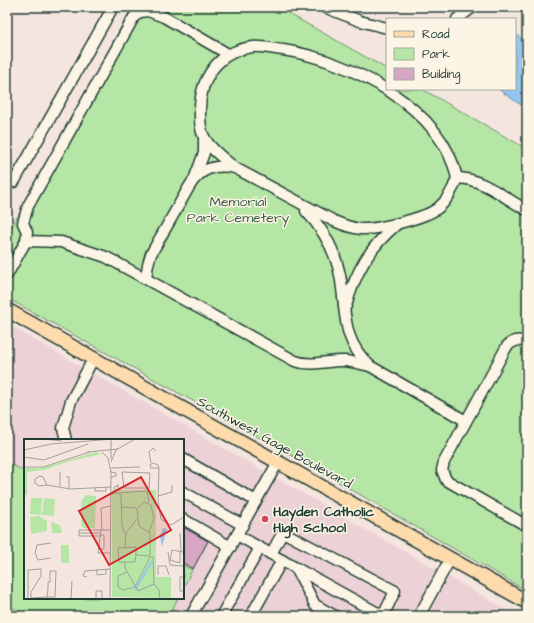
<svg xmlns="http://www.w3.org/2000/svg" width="534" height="623" font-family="'Architects Daughter',sans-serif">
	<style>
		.built { fill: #ecd2d7; fill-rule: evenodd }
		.green { fill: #b5e6a6; stroke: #6a926d }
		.water { fill: #95c6f1; stroke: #668fa5 }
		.building { fill: #d7a6c5; stroke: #1f3d34 }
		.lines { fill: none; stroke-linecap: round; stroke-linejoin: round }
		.minor-casing { stroke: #1f3d34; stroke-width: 13 }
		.major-casing { stroke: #1f3d34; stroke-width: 16 }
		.minor { stroke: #fcf5e5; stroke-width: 10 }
		.major { stroke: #fedbac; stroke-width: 13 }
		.poi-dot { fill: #d1495b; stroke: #fcf5e5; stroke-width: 1.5 }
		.labels { text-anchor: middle; stroke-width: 3; stroke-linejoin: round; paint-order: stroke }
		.park-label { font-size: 14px; fill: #3d5f4b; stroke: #fcf5e5 }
		.street-label { font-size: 14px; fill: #1f3d34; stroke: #fcf5e5 }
		.poi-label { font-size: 14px; font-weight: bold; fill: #1f3d34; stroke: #fcf5e5; text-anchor: start }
		.inset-river { fill: none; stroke: #95c6f1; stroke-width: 2 }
		.inset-road { fill: none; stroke: #9fa29b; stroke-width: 1 }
		.view { fill: #d62828; fill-opacity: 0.15; stroke: #d62828; stroke-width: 2 }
		.inset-edge { fill: none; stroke: #1f3d34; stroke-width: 2 }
	</style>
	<rect width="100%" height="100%" fill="#f5e5df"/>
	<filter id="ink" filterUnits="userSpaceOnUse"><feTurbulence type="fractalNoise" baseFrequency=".025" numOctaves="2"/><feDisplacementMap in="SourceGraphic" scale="8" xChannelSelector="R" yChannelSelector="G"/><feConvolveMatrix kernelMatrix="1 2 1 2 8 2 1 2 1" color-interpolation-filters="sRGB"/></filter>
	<g filter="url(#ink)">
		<path class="built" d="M7,324l510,292h-510zM25,440h158v158h-158z"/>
		<g class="green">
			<polygon points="132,7 277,7 387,69 387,89 422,89 527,149 527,591 305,463 7,298 7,236"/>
			<polygon points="7,462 25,472 25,598 178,598 169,616 28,616 7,605"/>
			<polygon points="183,565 192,570 183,588"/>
		</g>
		<polygon class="water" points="515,33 527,44 527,109 498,89 515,89"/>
		<polygon class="building" points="183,527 208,541 193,569 183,563"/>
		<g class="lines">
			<g class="minor-casing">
				<g id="minor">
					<polyline points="324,7 360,21 387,28"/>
					<polyline points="457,19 473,7"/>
					<path d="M234,167c-10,-8 -24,-18 -30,-30 -4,-7 -4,-16 -4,-24 -1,-33 17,-62 53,-66 9,-1 20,2 30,3 66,10 159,57 174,128"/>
					<polyline points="195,177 204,153 204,137"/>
					<polyline points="7,178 14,182 113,7"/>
					<path d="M306,211c17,18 29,39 34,64 7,37 0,63 30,91l96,55"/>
					<polyline points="26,241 27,232 23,223 28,206 134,17 140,12 148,11 164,17 228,54"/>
					<path d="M7,275l19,-34 35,1 45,15 189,104c17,6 33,-1 50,0 8,1 17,3 25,5"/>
					<path d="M146,278l2,-14 3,-10 38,-67c11,-19 26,-23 46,-19l99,53c9,4 17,7 27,8 15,1 65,-11 77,-21 10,-8 15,-18 19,-30 25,0 49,21 70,32"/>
					<path d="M346,306c10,-35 23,-58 51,-82"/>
					<path d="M527,342c-8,-3 -13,-2 -20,4l-63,116 -2,8 4,10 81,46"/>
					<polyline points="66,440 63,428 71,401 93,359"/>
					<polyline points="183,459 256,501"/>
					<polyline points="183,492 243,525"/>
					<polyline points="183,519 231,547"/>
					<polyline points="237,535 296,568 315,605 335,616"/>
					<polyline points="271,554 283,532 395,591 383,616"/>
					<polyline points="296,568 383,616"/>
					<polyline points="191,616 278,462"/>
					<polyline points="221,616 260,548"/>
					<polyline points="251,616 282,560"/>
					<polyline points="419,616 450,559"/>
				</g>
			</g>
			<g class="major-casing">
				<polyline id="major" points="7,310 527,602"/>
			</g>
			<use href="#minor" class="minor"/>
			<use href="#major" class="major"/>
		</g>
	</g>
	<circle class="poi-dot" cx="265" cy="519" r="4"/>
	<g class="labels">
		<g class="park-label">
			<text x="238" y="206">Memorial<tspan x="238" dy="16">Park Cemetery</tspan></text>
		</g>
		<g class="street-label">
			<text transform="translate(275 442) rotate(29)" y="5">Southwest Gage Boulevard</text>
		</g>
		<g class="poi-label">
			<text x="273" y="516">Hayden Catholic<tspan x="273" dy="16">High School</tspan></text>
		</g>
	</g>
	<g transform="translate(24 439)">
		<rect width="160" height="160" fill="#f5e5df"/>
		<path d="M72,13l6,2 -32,7 -26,9 -17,2v23l-3,-1v-26h17zM88,51h44v87h15v21l-59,-1zM62,56l10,1 -1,32h-12l-2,-3v-24zM7,59h11l-1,17 -11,-1zM20,59l11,1 -1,17 -12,-1zM15,77l8,5v10l-16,3 -1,-17zM27,83l9,3 2,8h-10zM37,106h8v18h-8z" fill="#b5e6a6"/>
		<path d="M139,89l4,1 -5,18 -2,-11z" fill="#95c6f1"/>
		<path class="inset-river" d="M111,151l17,-29"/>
		<path class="inset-road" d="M19,0l19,2M0,11l27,-6 63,-5M63,13l31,-3M78,13l6,6 3,14M0,18l20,3 44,-16M87,20v-20M87,23l5,-12 19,-11M127,24l-2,-11 4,-4 3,3M129,24l5,2 1,3h-8l-1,-3zM0,28h19l47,-15M87,29l29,-1M135,29l-1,32 3,19 10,6 13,-8M98,33l28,1 -1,15h-25zM16,37l3,1 4,8 -8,1 -4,-3v-4zM42,38h3v11M87,38l5,-1v-3l-5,-1M94,45v6h-3l-1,-3 4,-1M23,46l23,4 41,-2M36,47v-14M71,49v3h11v-3M87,54h8l2,3 1,30 3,8M95,54l28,-2 2,11M134,57l14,-4v-7M98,68l15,1 2,18 11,7v22M114,69l6,-6 7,3 3,14 -5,13M77,91l-3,23h12M78,91l-1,-22 10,-2M55,94h22M156,94l1,19M77,96h3v14h-3M77,97h-22v-6h31M27,104l-14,2 -2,8 3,7 13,-2M101,108l1,-14 11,-14M144,113l2,13M156,113v11l-10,-3 2,-10 11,2M112,116v-8l-18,1 1,14h16l1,-7 14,1M101,123v6l13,23 16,-7M146,126l14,1M73,130v6l9,-1v-5M103,133l-9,4v11l5,3 12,-3 15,-30h3l1,27 5,6 1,9M134,136v-9h8l3,9M63,138l-4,-1 2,-5 25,-2M159,152h-3v-14h4M7,159l16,-1h8l1,-26h-6v11h-2v7l-1,8v2M4,160v-29l13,-1v7l-10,16v6M47,160l1,-18M72,160v-8h6v8M86,160l1,-128M160,160v-82"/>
		<path class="view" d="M117,38l30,53 -62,35 -30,-54z"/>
		<rect width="160" height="160" class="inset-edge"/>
	</g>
	<rect width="534" height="623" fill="none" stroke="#fcf5e5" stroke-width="24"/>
	<rect x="12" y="12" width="510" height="599" fill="none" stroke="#1f3d34" stroke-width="1.5" filter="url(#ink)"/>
	<rect x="386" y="18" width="130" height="72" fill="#fcf5e5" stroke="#a4ab9e"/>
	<rect x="394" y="31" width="20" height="6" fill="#fedbac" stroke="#a4ab9e"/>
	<text x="422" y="38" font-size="12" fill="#1f3d34">Road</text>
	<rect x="394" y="48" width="20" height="12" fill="#b5e6a6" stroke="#a4ab9e"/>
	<text x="422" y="58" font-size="12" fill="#1f3d34">Park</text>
	<rect x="394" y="68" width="20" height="12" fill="#d7a6c5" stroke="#a4ab9e"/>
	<text x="422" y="78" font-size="12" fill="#1f3d34">Building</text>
</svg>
